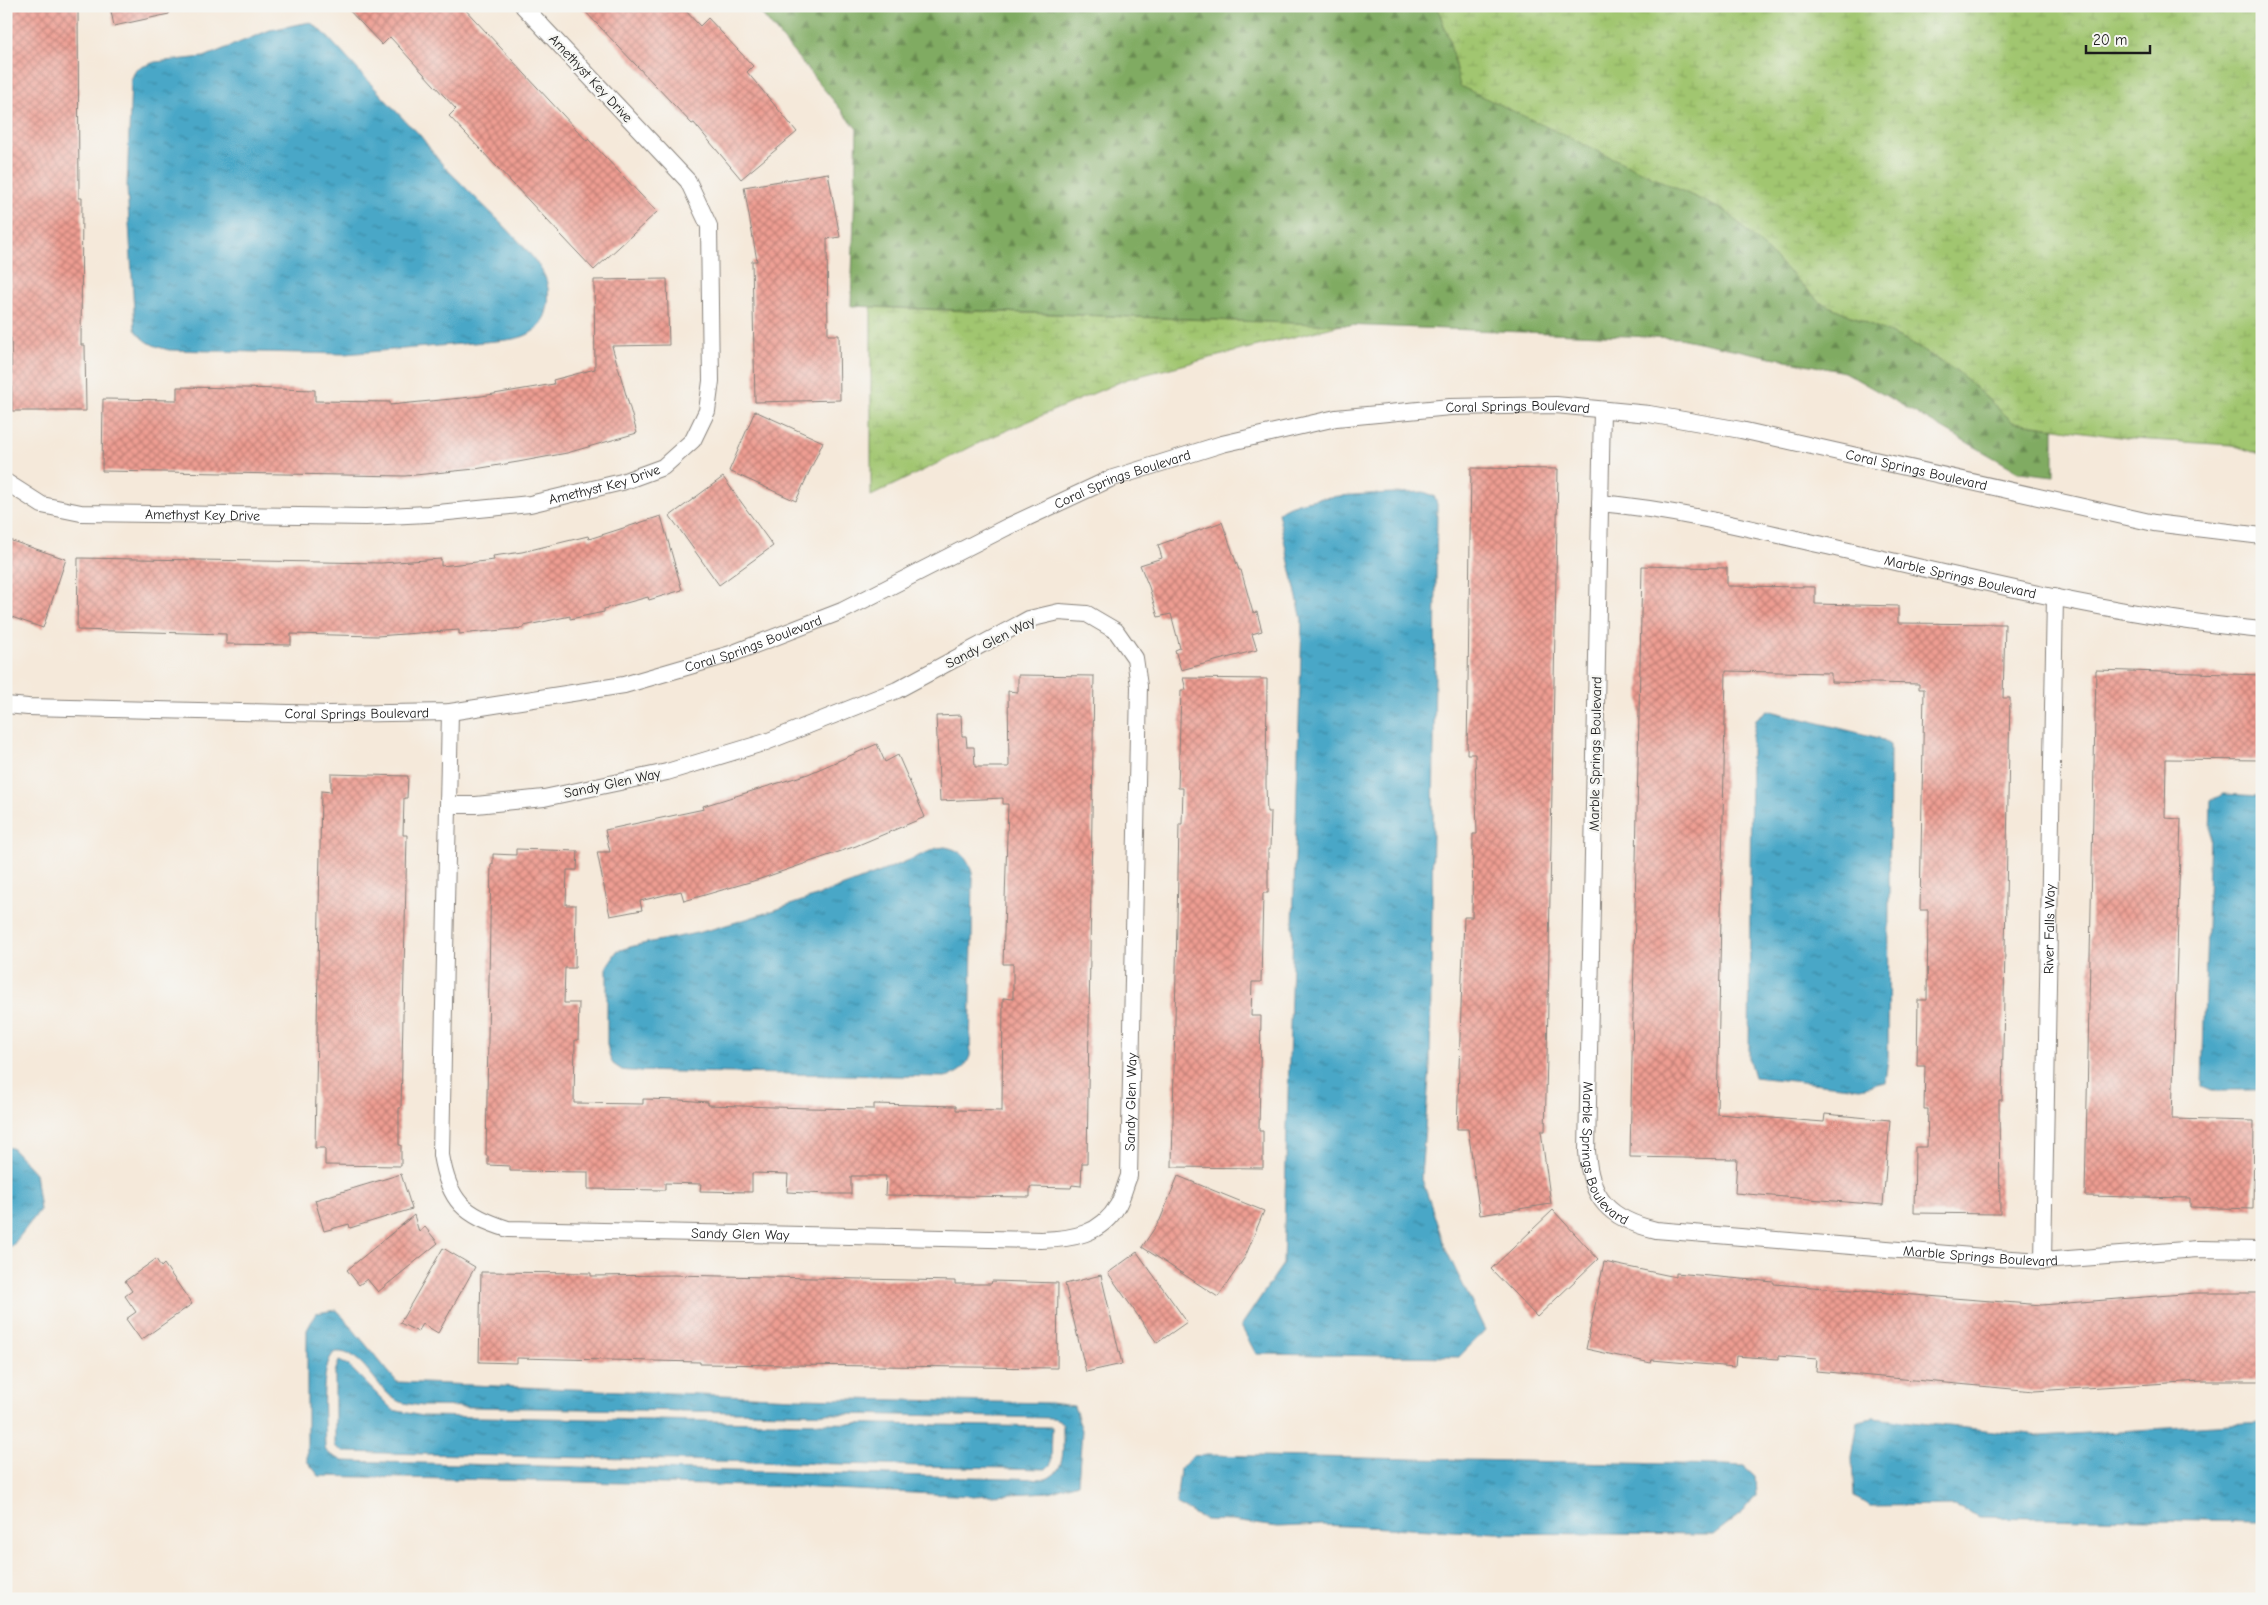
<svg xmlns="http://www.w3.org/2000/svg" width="2268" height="1605" font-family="'Comic Neue',sans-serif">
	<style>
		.forest { fill: url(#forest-firs); stroke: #4e643f }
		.wetland { fill: url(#wetland-marsh); stroke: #5e7146 }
		.water { fill: url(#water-ripples); stroke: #326272; fill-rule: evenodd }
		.building { fill: url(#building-cross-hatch) }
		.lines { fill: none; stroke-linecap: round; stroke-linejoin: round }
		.minor-casing { stroke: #88827b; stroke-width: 18 }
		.minor { stroke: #fff; stroke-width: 16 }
		.labels { text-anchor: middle; stroke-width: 4.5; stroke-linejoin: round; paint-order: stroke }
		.street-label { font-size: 14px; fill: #1c1c1c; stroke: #f6f6f2 }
	</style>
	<defs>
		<pattern id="forest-firs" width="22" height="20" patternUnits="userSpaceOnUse" patternTransform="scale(1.25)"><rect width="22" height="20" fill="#80ab62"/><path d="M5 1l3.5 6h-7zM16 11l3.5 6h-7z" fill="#688a50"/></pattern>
		<pattern id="wetland-marsh" width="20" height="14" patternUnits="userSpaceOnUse" patternTransform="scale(1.25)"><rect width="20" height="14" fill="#a1c670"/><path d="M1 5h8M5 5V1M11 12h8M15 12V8" fill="none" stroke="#8aaa60"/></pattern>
		<pattern id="water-ripples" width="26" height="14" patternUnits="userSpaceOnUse" patternTransform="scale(1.25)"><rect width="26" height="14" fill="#48a7c7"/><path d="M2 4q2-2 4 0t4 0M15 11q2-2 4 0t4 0" fill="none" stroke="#3b87a1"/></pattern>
		<pattern id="building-cross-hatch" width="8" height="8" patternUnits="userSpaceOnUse" patternTransform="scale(1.25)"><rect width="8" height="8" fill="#ee9d92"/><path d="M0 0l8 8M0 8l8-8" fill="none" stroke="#c07f76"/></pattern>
	</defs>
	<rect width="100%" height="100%" fill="#f6f6f2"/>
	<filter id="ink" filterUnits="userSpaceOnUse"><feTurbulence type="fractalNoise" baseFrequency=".02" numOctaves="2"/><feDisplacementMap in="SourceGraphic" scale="10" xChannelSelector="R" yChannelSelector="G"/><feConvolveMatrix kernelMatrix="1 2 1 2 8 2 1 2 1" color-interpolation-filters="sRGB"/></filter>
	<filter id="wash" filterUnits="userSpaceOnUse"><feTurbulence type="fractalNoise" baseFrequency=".0096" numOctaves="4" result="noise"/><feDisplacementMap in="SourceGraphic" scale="20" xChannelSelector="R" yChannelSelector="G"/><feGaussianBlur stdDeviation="1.12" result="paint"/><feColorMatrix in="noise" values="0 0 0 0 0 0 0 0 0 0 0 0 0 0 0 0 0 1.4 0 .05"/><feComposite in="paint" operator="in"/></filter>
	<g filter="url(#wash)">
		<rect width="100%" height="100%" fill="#f5e9da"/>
		<polygon class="forest" points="755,6 1437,6 1449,39 1552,129 1727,212 1820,302 1904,339 1958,372 2013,422 2054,428 2054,476 2019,472 1844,372 1679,338 851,306 857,129"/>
		<g class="wetland">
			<polygon points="1437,6 2262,6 2262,455 2232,445 2134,439 2013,422 1958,372 1904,339 1820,302 1727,212 1460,86 1449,39"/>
			<polygon points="871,307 888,308 1341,325 1127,379 987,439 871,496"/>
		</g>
		<g class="water">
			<path d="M310,22l13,10 85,92c13,9 19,22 29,34 8,10 18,19 27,28 20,21 71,66 81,91 7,17 4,45 -13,55 -10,7 -25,8 -36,9l-151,13 -176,-4c-16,-4 -25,-8 -34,-21l-8,-142 4,-107 5,-11 19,-7 49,-5 66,-27z"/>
			<path d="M1424,492l10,4 3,8 -7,563 -9,109 25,74 39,80 -26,27 -203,-3 -15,-28 42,-62 19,-644 -24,-107c21,-21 115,-19 146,-21z"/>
			<polygon points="1767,710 1879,738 1890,745 1888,1058 1885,1082 1860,1088 1754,1077 1749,1060 1751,746 1756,719"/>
			<polygon points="2223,794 2262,796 2262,1090 2212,1090 2202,1086 2211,801"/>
			<path d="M945,847c18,3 25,13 28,31l-3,178c-5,13 -12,18 -25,21l-315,-6 -8,-1 -9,-6 -3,-6 -3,-14v-78l10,-15c29,-10 62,-13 92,-21 78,-22 154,-49 228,-82z"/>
			<polygon points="6,1147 12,1148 35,1173 40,1210 13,1245 6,1249"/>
			<path d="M337,1310l60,72 400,16 253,5 24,3 8,24 -4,53 -29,9 -77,4 -175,-9 -478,-11 -12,-15v-131l9,-17zM335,1352c29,-3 41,40 65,50 7,2 16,3 23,4l630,12 6,2 4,5c-1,20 5,45 -17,54l-703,-18 -15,-8 -3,-4c0,-22 -7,-84 10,-97z"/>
			<polygon points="339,1361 348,1365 393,1410 422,1416 1052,1427 1051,1464 1046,1469 343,1452 335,1446 335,1372"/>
			<polygon points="1873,1418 2041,1436 2262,1422 2262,1522 1980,1517 1954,1505 1870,1506 1854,1497 1852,1458 1858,1421"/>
			<polygon points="1207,1455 1725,1465 1744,1466 1755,1476 1756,1496 1743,1512 1713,1535 1497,1533 1322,1525 1278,1527 1233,1521 1205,1520 1176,1504 1180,1469 1193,1456"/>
		</g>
		<g id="blocks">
			<g class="building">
				<polygon points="34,6 78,6 79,198 82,198 81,345 85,345 86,411 12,411 11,338 9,338 9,314 7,8"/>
				<polygon points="110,6 169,6 169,14 114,26"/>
				<polygon points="345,6 462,6 587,141 588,139 657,212 594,270 449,116 456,109 390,37 382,45"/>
				<polygon points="580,6 681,6 700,26 708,18 753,66 747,72 797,132 741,179 694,123 692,124"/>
				<polygon points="828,173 840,237 827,239 828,335 839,335 840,400 755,402 752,261 757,261 744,187"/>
				<polygon points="667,279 669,345 612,346 637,433 567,453 518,462 475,469 405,476 102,471 103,399 177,400 177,387 243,388 315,390 315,401 390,402 390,405 482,396 554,384 553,380 595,369 594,280"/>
				<polygon points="755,411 823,442 796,501 729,471"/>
				<polygon points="1471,468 1558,469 1547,1057 1545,1131 1541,1131 1551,1204 1480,1215 1468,1129 1457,1129 1464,917 1472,917 1473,834 1477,834 1475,754 1467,754"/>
				<polygon points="723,477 773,546 719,585 670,516"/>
				<polygon points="661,516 682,590 649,600 648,597 604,609 604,612 570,619 570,616 524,626 524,628 459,634 459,630 377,636 291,634 291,645 226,644 226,634 77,630 78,558 381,563 441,559 441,566 494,560 493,556 522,552 588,536 589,539"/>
				<polygon points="1222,522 1239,570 1241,570 1253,613 1257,612 1262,631 1252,634 1257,650 1181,670 1175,650 1180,648 1171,614 1158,617 1149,587 1140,565 1162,558 1158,545"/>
				<polygon points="6,539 66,559 43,628 6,615"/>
				<polygon points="1642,566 1727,568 1727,586 1815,587 1815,604 1898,606 1898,623 2005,624 2003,698 2010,698 2002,1100 1999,1100 2000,1214 1914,1213 1915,1147 1927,1147 1928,1109 1924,1109 1925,1066 1917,1066 1918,1000 1927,1000 1928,910 1920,910 1924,689 1919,689 1919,684 1831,682 1831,673 1726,671 1717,1114 1824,1122 1825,1114 1890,1120 1883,1205 1735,1193 1737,1159 1630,1157"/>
				<polygon points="2096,670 2262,675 2262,760 2166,759 2165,818 2181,819 2172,1119 2254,1121 2253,1209 2190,1207 2190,1198 2085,1196"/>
				<polygon points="1018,675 1094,676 1087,1163 1082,1163 1081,1186 1072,1185 1071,1188 1030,1187 1030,1197 885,1195 886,1176 851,1176 851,1194 828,1194 787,1192 788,1174 752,1173 752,1192 700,1191 701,1184 665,1183 665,1190 588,1189 588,1172 510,1171 510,1166 488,1165 488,1156 486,1156 491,864 493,864 493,854 516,855 516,849 578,851 577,870 567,870 566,905 576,905 575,968 565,968 564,1003 579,1003 578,1040 575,1040 574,1103 643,1104 643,1099 680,1100 708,1102 708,1105 808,1108 874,1109 874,1104 956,1106 956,1110 1002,1111 1003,998 1013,999 1013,964 1003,964 1008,804 1003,804 1003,798 940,801 936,716 961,715 962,736 966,736 967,747 974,747 975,767 1009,767 1008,691 1018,692"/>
				<polygon points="1183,678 1267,679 1266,785 1267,812 1271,812 1270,849 1268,849 1268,893 1263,893 1261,982 1252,982 1251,1016 1261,1016 1259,1131 1263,1131 1263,1168 1172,1167 1179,824 1182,824 1183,788 1178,788 1181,690 1186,690"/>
				<polygon points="877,744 885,762 898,755 925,817 856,846 760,879 684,901 681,891 640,901 642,910 610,916 597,852 610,852 605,830 704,809 703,806 808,774"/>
				<polygon points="331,774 408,776 407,798 404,798 403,835 407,835 401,1108 399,1108 399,1145 401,1145 401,1166 325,1165 325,1148 315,1148 321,791 331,792"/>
				<polygon points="401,1174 412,1209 350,1228 349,1224 324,1231 315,1200"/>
				<polygon points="1178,1176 1264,1211 1245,1257 1218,1297 1142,1247 1160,1220"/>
				<polygon points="1553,1210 1598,1259 1537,1317 1491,1269"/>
				<polygon points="414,1215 419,1232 425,1227 438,1243 378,1292 367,1279 359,1285 347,1270"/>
				<polygon points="443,1248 475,1267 438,1333 423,1324 418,1332 400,1323"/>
				<polygon points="1137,1252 1187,1322 1157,1343 1108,1273"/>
				<polygon points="156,1259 161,1267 164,1264 192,1304 141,1340 126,1319 136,1312 125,1296 132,1291 125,1281"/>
				<polygon points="1604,1262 1676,1277 1676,1273 1774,1282 1774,1284 2042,1305 2195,1293 2261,1293 2260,1381 2202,1381 2034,1391 1816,1371 1817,1359 1778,1356 1778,1359 1736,1356 1735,1367 1652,1360 1651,1363 1586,1349"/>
				<polygon points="481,1272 591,1273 591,1276 673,1275 955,1281 955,1284 991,1284 992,1281 1058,1283 1057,1368 700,1364 700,1362 517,1358 517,1363 479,1362"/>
				<polygon points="1101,1275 1122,1364 1086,1372 1065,1284"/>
			</g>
		</g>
	</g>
	<g filter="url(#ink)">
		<use href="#blocks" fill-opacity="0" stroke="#88827b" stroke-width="1"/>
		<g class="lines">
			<g class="minor-casing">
				<g id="minor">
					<path id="s1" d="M1602,410l-15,741c3,48 22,68 69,79l340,28 47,3 154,-12 65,1"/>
					<path id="s2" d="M6,482l36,23 39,8 285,4 62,-3 102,-10 92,-22 41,-15 30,-27 14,-29 4,-30 -2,-155 -21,-45 -165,-175"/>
					<path id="s3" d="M1600,503c77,7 152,26 227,43 144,33 288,70 435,84"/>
					<path id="s4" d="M6,705l22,2 301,7 121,-2 174,-27 107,-31 111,-43 165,-84 103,-48 112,-35 114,-26 114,-11 106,-2 93,9 92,16 413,93 108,13"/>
					<path id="s5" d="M448,805l-7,350c8,47 23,60 67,74l533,11c31,-1 60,-5 77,-35 5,-9 7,-20 11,-29l10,-490 -4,-28 -19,-27 -29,-17 -28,-2 -30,7 -132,71 -131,52 -99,30 -123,26 -68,7h-28l2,-93"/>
					<path id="s6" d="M2043,1261l12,-664"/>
				</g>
			</g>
			<use href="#minor" class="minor"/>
		</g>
	</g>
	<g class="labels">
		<g class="street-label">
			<text transform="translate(591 78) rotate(47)" y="5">Amethyst Key Drive</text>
			<text dy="5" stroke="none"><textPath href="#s4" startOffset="1566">Coral Springs Boulevard</textPath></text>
			<text dy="5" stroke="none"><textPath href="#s4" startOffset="1971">Coral Springs Boulevard</textPath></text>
			<text dy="5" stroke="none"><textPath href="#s4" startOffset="1161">Coral Springs Boulevard</textPath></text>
			<text dy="5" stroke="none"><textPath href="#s2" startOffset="609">Amethyst Key Drive</textPath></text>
			<text dy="5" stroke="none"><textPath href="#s2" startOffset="204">Amethyst Key Drive</textPath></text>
			<text dy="5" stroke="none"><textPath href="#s3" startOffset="368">Marble Springs Boulevard</textPath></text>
			<text transform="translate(990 642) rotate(-27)" y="5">Sandy Glen Way</text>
			<text dy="5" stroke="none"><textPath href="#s4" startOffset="756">Coral Springs Boulevard</textPath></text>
			<text dy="5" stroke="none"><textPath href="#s4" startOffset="351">Coral Springs Boulevard</textPath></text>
			<text transform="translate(1595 754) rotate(-89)" y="5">Marble Springs Boulevard</text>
			<text transform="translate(612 783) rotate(-12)" y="5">Sandy Glen Way</text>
			<text dy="5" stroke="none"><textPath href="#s6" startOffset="332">River Falls Way</textPath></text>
			<text dy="5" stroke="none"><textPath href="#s5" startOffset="1185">Sandy Glen Way</textPath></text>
			<text dy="5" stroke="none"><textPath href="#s1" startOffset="749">Marble Springs Boulevard</textPath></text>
			<text dy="5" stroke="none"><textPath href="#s5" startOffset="690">Sandy Glen Way</textPath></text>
			<text dy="5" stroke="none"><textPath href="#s1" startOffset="1182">Marble Springs Boulevard</textPath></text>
		</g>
	</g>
	<rect width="2268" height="1605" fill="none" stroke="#f6f6f2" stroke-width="25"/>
	<path d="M2086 45v8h64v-8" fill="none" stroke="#1c1c1c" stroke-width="2.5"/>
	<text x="2093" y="45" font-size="15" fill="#1c1c1c" stroke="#f6f6f2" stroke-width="4" paint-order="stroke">20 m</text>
</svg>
